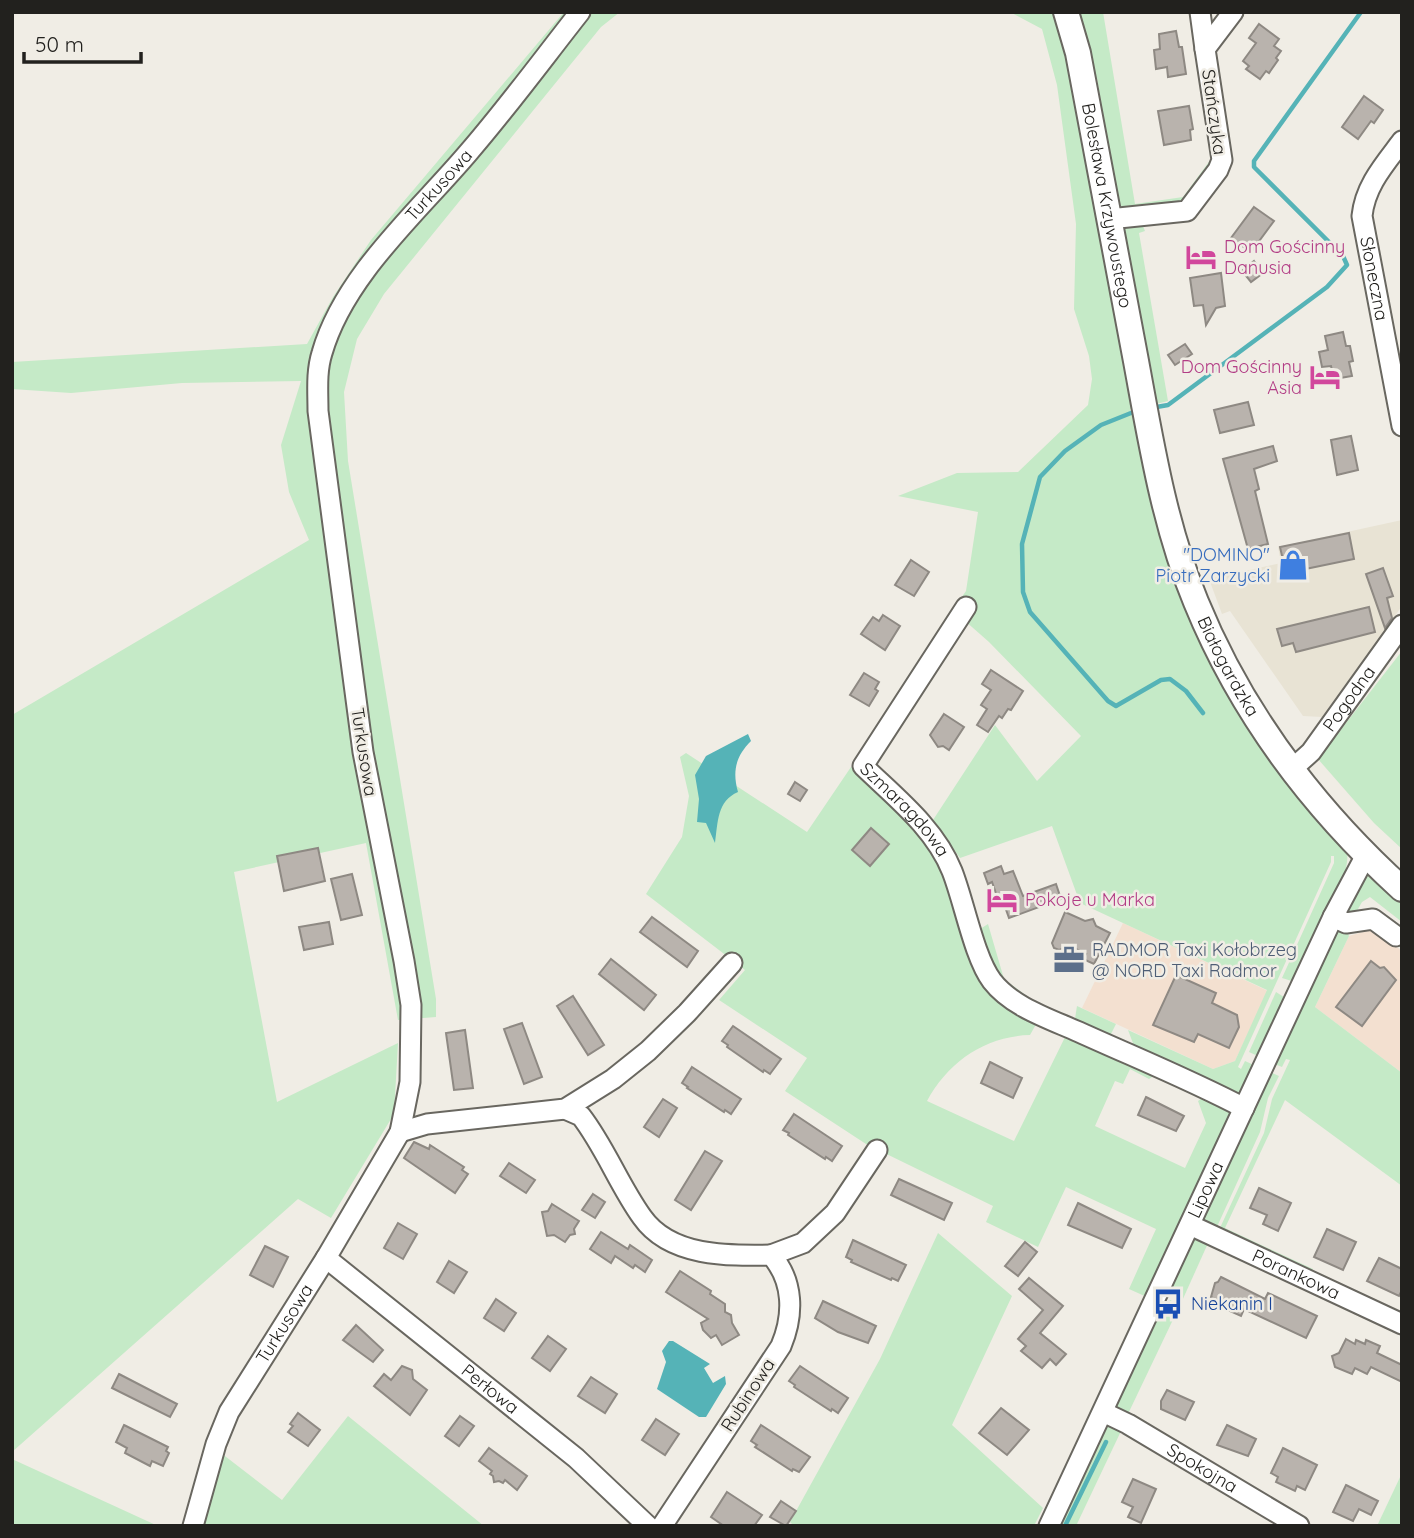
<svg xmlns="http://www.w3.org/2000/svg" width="1414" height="1538" font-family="Quicksand,sans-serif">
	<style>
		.built { fill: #e8e3d4 }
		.industrial { fill: #f3e0d0 }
		.green { fill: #c5eac7 }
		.water { fill: #55b3b7 }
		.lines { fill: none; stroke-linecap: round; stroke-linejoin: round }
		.stream { stroke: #55b3b7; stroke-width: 4.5 }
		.building { fill: #b9b3ad; stroke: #8e8983; stroke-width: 2 }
		.minor-casing { stroke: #696760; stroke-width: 23 }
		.major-casing { stroke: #696760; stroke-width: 28 }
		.minor { stroke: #fff; stroke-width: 19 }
		.major { stroke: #fff; stroke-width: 24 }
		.labels { text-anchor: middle; stroke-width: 5; stroke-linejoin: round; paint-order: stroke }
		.street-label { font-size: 18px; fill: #22211e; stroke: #f0ede5 }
		.hotel-label { font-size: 18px; fill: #b23c85; stroke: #f0ede5; text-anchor: start }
		.shop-label { font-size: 18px; fill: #366cbe; stroke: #f0ede5; text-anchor: end }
		.service-label { font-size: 18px; fill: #4e5e75; stroke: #f0ede5; text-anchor: start }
		.transit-label { font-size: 18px; fill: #164399; stroke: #f0ede5; text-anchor: start }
	</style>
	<rect width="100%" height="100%" fill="#f0ede5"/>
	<polygon class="built" points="1402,520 1402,606 1322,717 1303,716 1230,611 1222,614 1209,579 1281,563 1278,547"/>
	<g class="industrial">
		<polygon points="1123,923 1268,991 1235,1061 1213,1069 1082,1008"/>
		<polygon points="1373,929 1402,951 1402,1073 1315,1007 1349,936"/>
	</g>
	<g class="green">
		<polygon points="564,12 620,12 601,27 384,294 357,339 344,392 348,461 436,999 436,1017 398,1020 366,843 234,872 277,1102 398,1043 394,1114 331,1218 298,1199 12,1452 12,715 309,540 289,492 281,445 301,381 182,383 71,393 12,389 12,362 307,344 333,297 371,240"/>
		<path d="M1010,12h93l32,192 48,-7 28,-38 -4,-28 5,1 1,32 -28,39 -60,6 -8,-6 -20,-125 -21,4 59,326 -5,1 1,4h5l40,156 171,283c5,26 -39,103 -52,130l-13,-4 52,-115v-7h-3v6l-93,205 3,2 4,-8 11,5 -13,29 -7,1 -99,-42 -9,-24 85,39 22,-8 32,-71 -187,-87 -28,-77 -92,32 -27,-38 62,-95 42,56 44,-45 -92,-94 -25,-22 -5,-19 7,-10 12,-79 -80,-16 59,-23 61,-1 70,-67 4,-26 -3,-23 -15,-47 2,-85 -19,-139 -15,-56z"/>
		<polygon points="1142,224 1145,231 1139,233 1168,401 1156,404 1122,227"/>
		<polygon points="1402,651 1402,849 1374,823 1318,759"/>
		<path d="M686,753l121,79 44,-65 13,10 71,72 43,114 61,56 -9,16c-45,1 -82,27 -103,66l87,40 54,-110 90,42 -9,6 -19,-10 -7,15 -8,-3 -20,45 90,42 21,-45 -8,-22 8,-6 19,11 9,9 -85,183 -20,-9 27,-60 -90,-42 -28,60 -52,-25 7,-16 -127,-62 -81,-53 22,-33 -88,-58 26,-30 -99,-76 36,-57 7,-41 -9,-39z"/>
		<polygon points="1367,875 1371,875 1402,899 1402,922 1370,897 1362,902 1354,916 1344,913 1362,878"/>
		<polygon points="988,924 1004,979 1028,997 1022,1001 995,978 977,931"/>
		<polygon points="1335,929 1347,931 1349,936 1315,1007 1402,1073 1402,1186 1285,1100 1225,1228 1313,1269 1310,1276 1219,1230 1264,1133 1272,1099 1290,1060 1286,1059 1282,1067 1272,1063"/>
		<polygon points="1276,992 1287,999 1260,1057 1249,1052"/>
		<polygon points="1077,1006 1116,1024 1108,1040 1074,1025"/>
		<polygon points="1268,1071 1279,1076 1268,1098 1260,1132 1216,1229 1199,1219"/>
		<polygon points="938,1233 1012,1296 952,1425 1043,1508 1034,1526 794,1526 790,1522 880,1359"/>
		<polygon points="1194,1237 1209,1241 1182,1301 1166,1292"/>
		<polygon points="1170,1300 1180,1305 1127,1416 1113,1406 1159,1307 1166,1310"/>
		<polygon points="348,1416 484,1526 202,1526 221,1453 282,1500"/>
		<polygon points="1104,1423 1122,1429 1076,1526 1057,1526"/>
		<polygon points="12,1459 158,1526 12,1526"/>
		<polygon points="1402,1473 1402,1526 1377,1526"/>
	</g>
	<g class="water">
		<path d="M748,734l3,7c-15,15 -19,30 -13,51 -21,9 -20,30 -23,51l-9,-20 -9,-1 2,-23 -4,-24 11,-19z"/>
		<polygon points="669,1341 673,1341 710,1364 704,1368 713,1383 725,1376 726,1384 706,1417 699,1417 657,1389 666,1362 662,1351"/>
	</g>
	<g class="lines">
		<g class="stream">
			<polyline points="1151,408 1168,405 1327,287 1347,265 1343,256 1254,167 1254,161 1361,12"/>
			<polyline points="1136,411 1101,425 1065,451 1040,477 1022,544 1023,592 1030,612 1108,701 1116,706 1161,680 1170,679 1186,691 1203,713"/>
			<polyline points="1065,1526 1106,1442"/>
		</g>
	</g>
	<g class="building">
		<polygon points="1259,24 1279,39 1274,46 1281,51 1276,58 1278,60 1269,73 1266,71 1260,79 1246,69 1249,66 1243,61 1256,43 1249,38"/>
		<polygon points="1176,31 1179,47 1182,47 1186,74 1168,77 1167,67 1156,69 1154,50 1160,49 1159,34"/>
		<polygon points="1364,96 1383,110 1374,123 1371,121 1358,139 1342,127"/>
		<polygon points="1189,106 1193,129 1190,130 1191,140 1164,145 1158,111"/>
		<polygon points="1254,207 1274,221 1251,252 1231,238"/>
		<polygon points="1254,261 1263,273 1251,282 1242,271"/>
		<polygon points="1221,273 1225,306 1216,308 1206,325 1203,305 1194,306 1190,278"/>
		<polygon points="1343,332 1346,346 1350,346 1353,361 1349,362 1352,376 1334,379 1331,366 1322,367 1319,352 1328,350 1325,336"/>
		<polygon points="1185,344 1192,354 1175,365 1168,355"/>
		<polygon points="1248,402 1254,425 1220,433 1214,410"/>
		<polygon points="1351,436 1358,470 1337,475 1331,440"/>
		<polygon points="1273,446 1277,461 1254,469 1259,489 1255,491 1268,544 1248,549 1223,459"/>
		<polygon points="1349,533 1354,559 1286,573 1280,547"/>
		<polygon points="911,560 929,572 914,596 895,585"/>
		<polygon points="1383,568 1393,596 1387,598 1392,618 1385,628 1366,574"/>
		<polygon points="1369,607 1375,632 1296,652 1293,643 1282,646 1277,629"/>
		<polygon points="883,615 900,626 885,650 861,634 873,617 879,621"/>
		<polygon points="991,670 1023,691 1011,710 1008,709 1002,718 999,716 988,732 977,725 987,709 981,705 991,690 982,684"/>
		<polygon points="864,673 879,682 875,689 878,691 869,706 850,695"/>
		<polygon points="944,714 964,727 949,750 943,746 938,747 930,735"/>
		<polygon points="795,782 807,790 800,801 788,794"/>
		<polygon points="871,828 889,844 870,866 852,850"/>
		<polygon points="318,848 325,881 284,891 277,856"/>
		<polygon points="1001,866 1004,874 1013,871 1023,896 1056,884 1061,899 1009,918 1004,904 1000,905 992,882 988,884 984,873"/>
		<polygon points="352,874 362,915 341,920 331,879"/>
		<polygon points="1065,912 1085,921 1093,919 1096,926 1110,933 1094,964 1083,959 1086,954 1070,946 1059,950 1054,948 1052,943"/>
		<polygon points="652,917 698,951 687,967 640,932"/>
		<polygon points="329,922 333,944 304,950 299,927"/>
		<polygon points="611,959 656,995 644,1010 599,974"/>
		<polygon points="1371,961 1380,968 1384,967 1396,980 1362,1026 1336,1007"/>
		<polygon points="1176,975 1216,993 1212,1003 1237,1015 1239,1027 1229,1048 1198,1034 1194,1042 1153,1025"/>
		<polygon points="573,996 604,1045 588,1055 557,1006"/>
		<polygon points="522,1023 542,1077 524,1084 504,1029"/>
		<polygon points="733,1026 781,1059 770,1074 764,1070 763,1072 727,1047 728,1045 722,1041"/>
		<polygon points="465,1030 473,1088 454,1090 446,1033"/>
		<polygon points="990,1062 1022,1078 1013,1098 981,1083"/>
		<polygon points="692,1067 741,1099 731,1114 725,1110 724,1112 687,1088 688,1087 682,1083"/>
		<polygon points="1146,1097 1184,1116 1176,1131 1138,1115"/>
		<polygon points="663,1099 677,1108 659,1137 644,1127"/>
		<polygon points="794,1114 842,1146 832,1161 826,1157 825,1159 788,1135 789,1133 783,1130"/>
		<polygon points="414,1142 429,1149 430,1145 464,1167 462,1170 468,1174 455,1193 404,1158"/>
		<polygon points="705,1151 722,1161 691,1210 675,1200"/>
		<polygon points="509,1163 535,1180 526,1193 500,1176"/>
		<polygon points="899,1179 952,1203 944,1220 891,1195"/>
		<polygon points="1259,1188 1291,1203 1278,1231 1263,1224 1267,1215 1250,1208"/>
		<polygon points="593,1194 605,1202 595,1218 582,1210"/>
		<polygon points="1078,1203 1131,1229 1122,1248 1068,1225"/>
		<polygon points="552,1204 579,1221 574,1229 575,1234 570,1235 565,1242 554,1235 547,1236 542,1212 548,1211"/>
		<polygon points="398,1223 417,1234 403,1259 384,1248"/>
		<polygon points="1327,1229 1356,1242 1343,1270 1314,1257"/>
		<polygon points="601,1232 628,1249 630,1245 652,1260 645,1272 635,1265 633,1268 615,1256 611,1263 590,1249"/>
		<polygon points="853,1240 906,1265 898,1281 892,1278 891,1280 851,1262 852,1260 846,1257"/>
		<polygon points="1025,1242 1037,1252 1018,1276 1005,1266"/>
		<polygon points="265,1246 288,1257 273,1287 250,1275"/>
		<polygon points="1379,1258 1402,1269 1402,1290 1399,1296 1367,1281"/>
		<polygon points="449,1261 467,1272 454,1293 437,1282"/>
		<polygon points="680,1271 711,1291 710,1294 725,1304 725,1312 731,1315 732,1323 739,1335 722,1345 716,1335 711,1338 703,1330 701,1323 708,1319 666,1292"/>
		<polygon points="1221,1277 1265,1299 1268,1293 1317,1316 1306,1338 1244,1309 1241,1316 1230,1311 1232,1307 1211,1297 1215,1283 1218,1282"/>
		<polygon points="1029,1278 1063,1306 1040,1333 1066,1354 1056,1365 1050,1359 1042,1368 1021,1351 1026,1346 1018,1339 1043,1310 1019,1289"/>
		<polygon points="496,1299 516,1313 504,1331 484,1318"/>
		<polygon points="823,1301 876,1326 868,1343 838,1332 815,1318"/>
		<polygon points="356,1325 383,1350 373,1362 343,1340"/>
		<polygon points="548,1336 566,1349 550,1371 532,1358"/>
		<polygon points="1346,1339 1355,1344 1356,1340 1365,1344 1366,1340 1380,1346 1377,1353 1402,1365 1402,1382 1371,1367 1367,1374 1355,1368 1352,1374 1335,1367 1332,1356 1339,1353"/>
		<polygon points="402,1366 412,1370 413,1379 427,1390 410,1415 374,1386 384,1374 391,1380"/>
		<polygon points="800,1366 848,1398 838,1413 832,1409 831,1411 794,1387 795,1385 789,1381"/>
		<polygon points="119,1374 177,1404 170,1417 112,1388"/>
		<polygon points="591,1377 617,1394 605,1413 578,1396"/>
		<polygon points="1167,1390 1194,1402 1185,1420 1161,1409 1161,1401"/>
		<polygon points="1001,1408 1029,1430 1007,1455 979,1433"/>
		<polygon points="298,1413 320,1430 308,1446 288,1432 293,1426 290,1424"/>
		<polygon points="460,1416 474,1426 459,1446 445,1436"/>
		<polygon points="656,1419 679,1434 665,1455 642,1440"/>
		<polygon points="124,1425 168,1447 166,1451 169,1453 163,1466 152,1461 150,1466 125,1453 127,1448 116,1442"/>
		<polygon points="761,1425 810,1457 799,1472 793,1469 792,1471 755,1447 757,1445 751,1441"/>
		<polygon points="1227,1425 1256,1439 1248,1456 1217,1445"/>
		<polygon points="489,1448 527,1476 517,1490 505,1480 503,1483 499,1481 494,1482 493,1476 490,1474 492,1471 479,1461"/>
		<polygon points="1283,1448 1317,1465 1305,1490 1297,1486 1295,1491 1276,1482 1278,1477 1271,1473"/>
		<polygon points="1133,1479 1156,1489 1141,1523 1128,1517 1133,1507 1122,1502"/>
		<polygon points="1346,1485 1378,1501 1371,1515 1359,1509 1353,1521 1333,1512"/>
		<polygon points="727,1492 762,1515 754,1526 724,1526 711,1517"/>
		<polygon points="781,1501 796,1511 786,1526 770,1517"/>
	</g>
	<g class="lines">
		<g class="minor-casing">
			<g id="minor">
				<polyline points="1200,12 1205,49"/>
				<path id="s1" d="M1402,141c-18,24 -37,45 -40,75l40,210"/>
				<polyline points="1109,219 1187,211 1218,170 1222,160 1205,49 1233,12"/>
				<path id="s2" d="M966,607l-103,159c32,31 72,62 89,105 12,30 22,86 40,110 20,26 58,38 87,51 55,25 112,48 165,76"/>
				<path id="s3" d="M1292,769l19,-17 91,-127"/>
				<polyline points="1333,917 1346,923 1373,919 1396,936"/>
				<path d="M565,1109l16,7c24,31 38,69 61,101 28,40 86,39 129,38 23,26 23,60 10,91l-119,180"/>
				<polyline points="400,1132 427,1124 565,1109 613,1079 648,1051 687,1013 732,963"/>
				<path id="s4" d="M1190,1225l212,99"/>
				<polyline points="771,1255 803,1243 835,1213 877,1150"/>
				<path id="s5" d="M326,1258l250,200 72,68"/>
				<path id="s6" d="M1103,1412l25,12 171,102"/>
				<path id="s7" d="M193,1526l23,-82 13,-32 97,-154 74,-126 10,-50 1,-77 -7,-44 -41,-209 -45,-341c0,-19 -2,-39 4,-58 22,-77 95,-140 146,-200 39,-45 75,-94 112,-141"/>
				<path id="s8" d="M1049,1526l284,-609 33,-62"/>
			</g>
		</g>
		<g class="major-casing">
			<g id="major">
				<path id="s9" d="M1066,12l12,41c20,102 38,205 58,308 15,81 28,164 60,241 45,110 118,207 206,287"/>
			</g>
		</g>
		<use href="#minor" class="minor"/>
		<use href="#major" class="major"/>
	</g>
	<defs>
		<g id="hotel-bare" transform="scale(2.415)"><path d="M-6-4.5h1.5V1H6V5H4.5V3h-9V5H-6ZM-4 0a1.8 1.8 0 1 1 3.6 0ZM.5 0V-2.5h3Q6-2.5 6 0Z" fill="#d1479c" stroke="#f0ede5" stroke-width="2.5" paint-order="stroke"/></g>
		<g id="shop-bare" transform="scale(2.415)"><path d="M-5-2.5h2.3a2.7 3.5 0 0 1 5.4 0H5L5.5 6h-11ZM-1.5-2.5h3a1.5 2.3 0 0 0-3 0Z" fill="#3f7fe0" stroke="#f0ede5" stroke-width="2.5" paint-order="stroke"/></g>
		<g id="office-bare" transform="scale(2.415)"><path d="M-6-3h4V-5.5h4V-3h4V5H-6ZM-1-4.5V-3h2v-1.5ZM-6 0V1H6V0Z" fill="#5c6f8a" stroke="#f0ede5" stroke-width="2.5" paint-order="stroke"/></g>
		<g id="bus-bare" transform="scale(2.415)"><path d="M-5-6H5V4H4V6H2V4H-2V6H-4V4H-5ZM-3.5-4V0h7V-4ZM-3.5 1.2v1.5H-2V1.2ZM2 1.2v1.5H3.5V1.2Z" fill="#1a4fb4" stroke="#f0ede5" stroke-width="2.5" paint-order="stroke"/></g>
	</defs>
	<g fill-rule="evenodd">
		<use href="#hotel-bare" x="1201" y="257"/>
		<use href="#hotel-bare" x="1325" y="377"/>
		<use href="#shop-bare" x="1293" y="565"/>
		<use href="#hotel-bare" x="1002" y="900"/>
		<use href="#office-bare" x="1069" y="960"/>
		<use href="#bus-bare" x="1168" y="1304"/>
	</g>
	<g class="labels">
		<g class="street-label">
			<text transform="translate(1214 112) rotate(82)" y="6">Stańczyka</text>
			<text dy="6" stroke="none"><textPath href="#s7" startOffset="1442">Turkusowa</textPath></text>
			<text dy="6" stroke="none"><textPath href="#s9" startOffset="198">Bolesława Krzywoustego</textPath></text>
			<text dy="6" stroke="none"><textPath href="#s1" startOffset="150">Słoneczna</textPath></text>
			<text dy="6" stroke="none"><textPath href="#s9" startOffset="677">Białogardzka</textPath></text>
			<text dy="6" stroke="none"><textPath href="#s3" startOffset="91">Pogodna</textPath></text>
			<text transform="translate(364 752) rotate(81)" y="6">Turkusowa</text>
			<text dy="6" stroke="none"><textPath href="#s2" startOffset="250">Szmaragdowa</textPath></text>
			<text dy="6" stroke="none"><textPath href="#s8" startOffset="371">Lipowa</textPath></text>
			<text dy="6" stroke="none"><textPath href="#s4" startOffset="117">Porankowa</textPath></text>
			<text dy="6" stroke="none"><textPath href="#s7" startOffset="224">Turkusowa</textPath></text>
			<text dy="6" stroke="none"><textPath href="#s5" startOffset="210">Perłowa</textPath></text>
			<text transform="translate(748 1395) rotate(-57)" y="6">Rubinowa</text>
			<text dy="6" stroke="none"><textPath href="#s6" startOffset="114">Spokojna</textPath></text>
		</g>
		<g class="hotel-label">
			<text x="1224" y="253">Dom Gościnny<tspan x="1224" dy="21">Danusia</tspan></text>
			<text x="1302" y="373" text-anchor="end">Dom Gościnny<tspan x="1302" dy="21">Asia</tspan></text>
			<text x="1025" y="906">Pokoje u Marka</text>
		</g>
		<g class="shop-label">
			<text x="1270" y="561">"DOMINO"<tspan x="1270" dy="21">Piotr Zarzycki</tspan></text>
		</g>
		<g class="service-label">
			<text x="1092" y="956">RADMOR Taxi Kołobrzeg<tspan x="1092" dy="21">@ NORD Taxi Radmor</tspan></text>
		</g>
		<g class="transit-label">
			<text x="1191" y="1310">Niekanin I</text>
		</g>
	</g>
	<rect width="1414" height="1538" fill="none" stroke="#22211e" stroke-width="28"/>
	<path d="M24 52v10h117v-10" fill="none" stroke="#22211e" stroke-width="3.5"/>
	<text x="35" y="52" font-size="21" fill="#22211e" stroke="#f0ede5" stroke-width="5" paint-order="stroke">50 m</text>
</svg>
